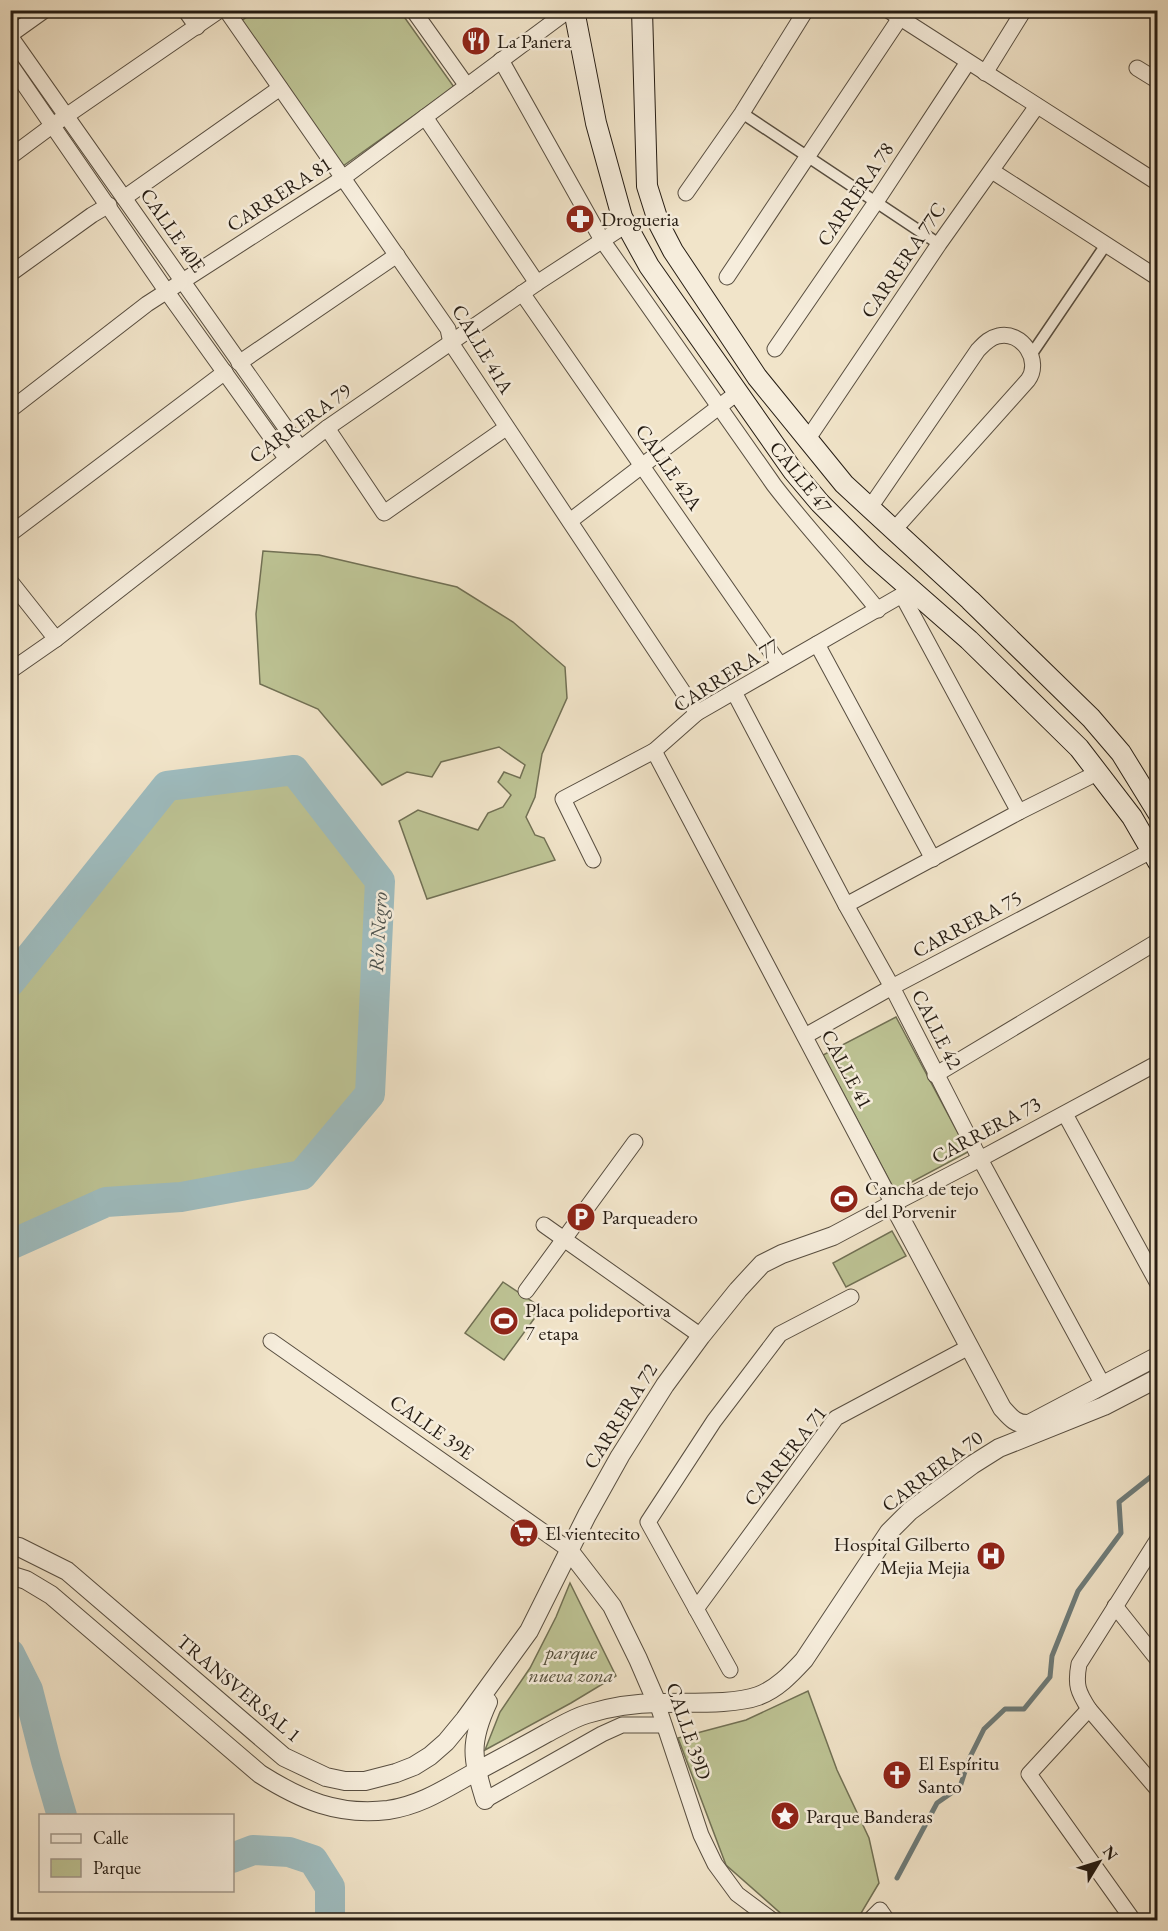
<svg xmlns="http://www.w3.org/2000/svg" width="1168" height="1931" font-family="'EB Garamond',serif">
	<style>
		.green { fill: #bdc394; stroke: #717054; stroke-width: 1.5 }
		.lines { fill: none; stroke-linecap: round; stroke-linejoin: round }
		.stream { stroke: #6e7c7a; stroke-width: 5 }
		.river { stroke: #9ebcbf; stroke-width: 30 }
		.pedestrian-casing { stroke: #584e40; stroke-width: 13 }
		.minor-casing { stroke: #584e40; stroke-width: 17 }
		.tertiary-casing { stroke: #584e40; stroke-width: 20 }
		.secondary-casing { stroke: #251c13; stroke-width: 22 }
		.pedestrian { stroke: #f6eddc; stroke-width: 10 }
		.minor { stroke: #f6eddc; stroke-width: 15 }
		.tertiary { stroke: #f6eddc; stroke-width: 18 }
		.secondary { stroke: #f6eddc; stroke-width: 20 }
		.labels { text-anchor: middle; stroke-width: 5; stroke-linejoin: round; paint-order: stroke }
		.poi-label { font-size: 20px; fill: #251c13; stroke: #f6eddc; text-anchor: start }
		.street-label { font-size: 20px; fill: #251c13; stroke: #f6eddc }
		.park-label { font-size: 20px; font-style: italic; fill: #534e3a; stroke: #f6eddc }
		.water-label { font-size: 21px; font-style: italic; fill: #4f544f; stroke: #f6eddc }
	</style>
	<rect width="100%" height="100%" fill="#f1e4c9"/>
	<filter id="stains"><feTurbulence type="fractalNoise" baseFrequency=".00333" numOctaves="4"/><feColorMatrix values="0 0 0 0 .2 0 0 0 0 .09 0 0 0 0 .02 0 0 0 .5 -.17"/></filter>
	<radialGradient id="worn" r=".72"><stop offset=".6" stop-color="#630" stop-opacity="0"/><stop offset="1" stop-color="#630" stop-opacity=".3"/></radialGradient>
	<g class="green">
		<polygon points="256,11 400,11 454,87 343,166 241,21"/>
		<polygon points="263,551 319,555 457,587 513,622 565,667 567,698 542,754 535,797 526,817 535,835 544,838 555,860 427,899 399,821 418,810 478,830 488,813 503,807 511,795 498,782 504,772 520,778 525,765 499,747 441,762 432,777 407,772 382,785 318,709 260,684 256,614"/>
		<polygon points="294,770 380,881 370,1094 302,1175 181,1197 106,1202 11,1245 11,982 167,786"/>
		<polygon points="896,1017 968,1152 895,1191 823,1055"/>
		<polygon points="892,1231 906,1256 846,1287 833,1263"/>
		<polygon points="503,1282 542,1308 504,1360 465,1333"/>
		<polygon points="570,1583 616,1676 571,1703 485,1750 500,1712 530,1668 556,1617"/>
		<polygon points="808,1691 837,1770 869,1838 879,1883 860,1915 847,1920 792,1920 786,1918 726,1865 678,1738 746,1720"/>
	</g>
	<g class="lines">
		<polyline class="stream" points="897,1878 937,1803 960,1787 969,1759 984,1729 1005,1709 1024,1709 1050,1677 1052,1656 1078,1591 1121,1533 1119,1502 1158,1471"/>
		<g class="river">
			<polyline points="10,982 167,786 294,770 380,881 370,1094 302,1175 181,1197 106,1202 10,1245"/>
			<polyline points="10,1654 28,1690 46,1761 62,1816"/>
			<polyline points="232,1858 253,1850 289,1852 313,1860 330,1887 330,1917 328,1920"/>
		</g>
		<g class="pedestrian-casing">
			<g id="pedestrian">
				<polyline points="742,113 939,244"/>
				<polyline points="1031,355 1105,246"/>
			</g>
		</g>
		<g class="minor-casing">
			<g id="minor">
				<polyline points="185,10 197,27"/>
				<polyline points="226,10 448,329 451,343 697,713"/>
				<polyline points="413,10 467,86"/>
				<polyline points="888,10 1158,183"/>
				<polyline points="10,35 45,10"/>
				<polyline points="10,36 300,448"/>
				<path d="M501,60l101,180 172,245c33,43 70,82 104,125"/>
				<polyline points="10,64 167,292 286,458"/>
				<polyline points="1137,68 1158,81"/>
				<polyline points="985,73 1024,10"/>
				<polyline points="425,117 537,283"/>
				<polyline points="10,157 53,125 220,10"/>
				<polyline points="992,171 1158,278"/>
				<polyline points="686,193 742,113 806,10"/>
				<polyline points="124,198 280,88"/>
				<polyline points="10,274 92,215 109,205"/>
				<polyline points="727,277 900,18"/>
				<polyline points="522,293 780,665"/>
				<polyline points="775,349 876,202 968,62"/>
				<polyline points="239,363 397,255"/>
				<polyline points="10,410 147,304 343,178 569,10"/>
				<polyline points="327,428 384,513 506,428"/>
				<polyline points="807,440 939,244 1037,106"/>
				<path d="M869,509l109,-159c6,-6 11,-12 20,-14 24,-6 44,25 30,44l-135,151"/>
				<polyline points="570,521 737,393"/>
				<polyline points="10,534 225,372"/>
				<polyline points="10,581 56,639"/>
				<polyline points="902,595 1019,812"/>
				<polyline points="817,644 933,859"/>
				<polyline points="10,671 56,639 327,428 537,283 626,225"/>
				<polyline points="734,692 846,905 892,987 980,1159 1103,1385"/>
				<polyline points="654,751 893,1204 980,1159 1158,1063"/>
				<polyline points="593,860 563,799 654,751 697,713 902,595 910,587"/>
				<polyline points="846,905 1019,812 1099,772"/>
				<polyline points="805,1036 892,987 1151,851"/>
				<polyline points="935,1075 1158,941"/>
				<polyline points="1065,1114 1158,1284"/>
				<polyline points="544,1225 701,1336"/>
				<polyline points="526,1291 635,1142"/>
				<polyline points="271,1341 568,1549"/>
				<path d="M1158,1539l-79,125c-4,21 -1,28 10,45l69,81"/>
				<polyline points="1115,1606 1158,1660"/>
				<polyline points="696,1609 836,1418 969,1347"/>
				<polyline points="730,1670 648,1522 714,1421 780,1334 851,1297"/>
				<polyline points="657,1703 701,1835 715,1864 737,1894 772,1920"/>
				<polyline points="1089,1709 1029,1774 1133,1920"/>
				<polyline points="485,1800 602,1734 622,1725 664,1725"/>
				<polyline points="870,1920 880,1910 887,1920"/>
			</g>
		</g>
		<g class="tertiary-casing">
			<g id="tertiary">
				<path d="M10,1545l9,2 48,24 217,186 42,20 19,4h20l31,-8 18,-7 16,-10 16,-14 19,-23 64,-88 58,-116 33,-59 45,-71 36,-49 37,-46 24,-26 20,-10 51,-18 60,-32 109,204c8,9 14,17 27,16l129,-68"/>
				<polyline points="568,1549 612,1606 638,1659 657,1703"/>
				<path d="M10,1575l16,5 25,15 209,179c41,26 78,42 128,36 35,-5 61,-24 91,-40 22,-12 45,-24 68,-37 12,-6 26,-15 40,-19 23,-7 48,-11 72,-11 27,-1 75,2 99,-7 19,-7 33,-22 46,-36l85,-128 21,-21 62,-46 27,-17 105,-42 54,-28"/>
				<path d="M485,1800c-13,-42 -16,-57 3,-98"/>
			</g>
		</g>
		<g class="secondary-casing">
			<g id="secondary">
				<polyline points="574,10 596,123 622,217 649,266 793,471 820,503 873,556 969,640 1079,748 1132,817 1158,862"/>
				<polyline points="642,10 647,186 659,224 673,251 757,377 844,484 970,600 1091,718 1121,753 1158,813"/>
			</g>
		</g>
		<use href="#pedestrian" class="pedestrian"/>
		<use href="#minor" class="minor"/>
		<use href="#tertiary" class="tertiary"/>
		<use href="#secondary" class="secondary"/>
	</g>
	<defs>
		<g id="restaurant-disc" transform="scale(1.5)"><circle r="9.5" fill="#8f2418" stroke="#f6eddc"/><path d="M-5-6h1v4h1v-4h1v4h1v-4h1v5L-1.5 .5V6h-2V.5L-5-1ZM5-6V6H3V1.5H1.5Q1.5-4 5-6Z" fill="#fff"/></g>
		<g id="pharmacy-disc" transform="scale(1.5)"><circle r="9.5" fill="#8f2418" stroke="#f6eddc"/><path d="M-2-6h4v4h4v4h-4v4h-4v-4h-4v-4h4Z" fill="#fff"/></g>
		<g id="stadium-disc" transform="scale(1.5)"><circle r="9.5" fill="#8f2418" stroke="#f6eddc"/><path d="M0-5a6.5 5 0 1 0 0 10a6.5 5 0 1 0 0-10ZM-3.5-1.8h7v3.6h-7Z" fill="#fff"/></g>
		<g id="parking-disc" transform="scale(1.5)"><circle r="9.5" fill="#8f2418" stroke="#f6eddc"/><path d="M-3.5-5.5H1a3.5 3.5 0 0 1 0 7H-1V5.5H-3.5ZM-1-3.4V-.6H.8a1.4 1.4 0 0 0 0-2.8Z" fill="#fff"/></g>
		<g id="supermarket-disc" transform="scale(1.5)"><circle r="9.5" fill="#8f2418" stroke="#f6eddc"/><path d="M-6-5.5h2.5l.6 2H6L4.5 2H-2.5L-4.4-4H-6ZM-1.5 3.2a1.3 1.3 0 1 0 .1 0ZM3 3.2a1.3 1.3 0 1 0 .1 0Z" fill="#fff"/></g>
		<g id="hospital-disc" transform="scale(1.5)"><circle r="9.5" fill="#8f2418" stroke="#f6eddc"/><path d="M-5-5h3v3.5h4V-5h3V5h-3V1.5h-4V5h-3Z" fill="#fff"/></g>
		<g id="church-disc" transform="scale(1.5)"><circle r="9.5" fill="#8f2418" stroke="#f6eddc"/><path d="M-1.2-6h2.4v3.5h3.3v2.4h-3.3V6h-2.4V-.1h-3.3v-2.4h3.3Z" fill="#fff"/></g>
		<g id="sight-disc" transform="scale(1.5)"><circle r="9.5" fill="#8f2418" stroke="#f6eddc"/><path d="M0-6L1.8-2.2L6-1.7L2.9 1.2L3.7 5.4L0 3.3L-3.7 5.4L-2.9 1.2L-6-1.7L-1.8-2.2Z" fill="#fff"/></g>
	</defs>
	<g fill-rule="evenodd">
		<use href="#restaurant-disc" x="476" y="41"/>
		<use href="#pharmacy-disc" x="580" y="219"/>
		<use href="#stadium-disc" x="844" y="1199"/>
		<use href="#parking-disc" x="581" y="1217"/>
		<use href="#stadium-disc" x="504" y="1321"/>
		<use href="#supermarket-disc" x="524" y="1533"/>
		<use href="#hospital-disc" x="991" y="1556"/>
		<use href="#church-disc" x="897" y="1775"/>
		<use href="#sight-disc" x="785" y="1816"/>
	</g>
	<g class="labels">
		<g class="poi-label">
			<text x="497" y="48">La Panera</text>
			<text x="601" y="226">Drogueria</text>
			<text x="865" y="1195">Cancha de tejo<tspan x="865" dy="23">del Porvenir</tspan></text>
			<text x="602" y="1224">Parqueadero</text>
			<text x="525" y="1317">Placa polideportiva<tspan x="525" dy="23">7 etapa</tspan></text>
			<text x="545" y="1540">El vientecito</text>
			<text x="970" y="1551" text-anchor="end">Hospital Gilberto<tspan x="970" dy="23">Mejia Mejia</tspan></text>
			<text x="918" y="1770">El Espíritu<tspan x="918" dy="23">Santo</tspan></text>
			<text x="806" y="1823">Parque Banderas</text>
		</g>
		<g class="street-label">
			<text transform="translate(279 194) rotate(-33)" y="7">CARRERA 81</text>
			<text transform="translate(855 194) rotate(-56)" y="7">CARRERA 78</text>
			<text transform="translate(173 230) rotate(55)" y="7">CALLE 40E</text>
			<text transform="translate(903 260) rotate(-56)" y="7">CARRERA 77C</text>
			<text transform="translate(483 349) rotate(59)" y="7">CALLE 41A</text>
			<text transform="translate(300 423) rotate(-36)" y="7">CARRERA 79</text>
			<text transform="translate(669 467) rotate(55)" y="7">CALLE 42A</text>
			<text transform="translate(801 477) rotate(51)" y="7">CALLE 47</text>
			<text transform="translate(726 675) rotate(-32)" y="7">CARRERA 77</text>
			<text transform="translate(967 924) rotate(-28)" y="7">CARRERA 75</text>
			<text transform="translate(937 1029) rotate(63)" y="7">CALLE 42</text>
			<text transform="translate(847 1069) rotate(62)" y="7">CALLE 41</text>
			<text transform="translate(986 1130) rotate(-28)" y="7">CARRERA 73</text>
			<text transform="translate(620 1416) rotate(-58)" y="7">CARRERA 72</text>
			<text transform="translate(432 1427) rotate(35)" y="7">CALLE 39E</text>
			<text transform="translate(785 1456) rotate(-52)" y="7">CARRERA 71</text>
			<text transform="translate(932 1471) rotate(-37)" y="7">CARRERA 70</text>
			<text transform="translate(239 1688) rotate(40)" y="7">TRANSVERSAL 1</text>
			<text transform="translate(689 1731) rotate(71)" y="7">CALLE 39D</text>
		</g>
		<g class="park-label">
			<text x="571" y="1659">parque<tspan x="571" dy="23">nueva zona</tspan></text>
		</g>
		<g class="water-label">
			<text transform="translate(378 932) rotate(-87)" y="7">Río Negro</text>
		</g>
	</g>
	<rect width="1168" height="1931" fill="none" stroke="#f1e4c9" stroke-width="36"/>
	<rect x="12" y="12" width="1144" height="1907" fill="none" stroke="#251c13" stroke-width="3"/>
	<rect x="18" y="18" width="1132" height="1895" fill="none" stroke="#251c13" stroke-width="1.5"/>
	<rect x="39" y="1814" width="195" height="78" fill="#f6eddc" stroke="#a2998c" stroke-width="1.5"/>
	<rect x="51" y="1834" width="30" height="9" fill="#f6eddc" stroke="#a2998c" stroke-width="1.5"/>
	<text x="93" y="1844" font-size="18" fill="#251c13">Calle</text>
	<rect x="51" y="1859" width="30" height="18" fill="#bdc394" stroke="#a2998c" stroke-width="1.5"/>
	<text x="93" y="1874" font-size="18" fill="#251c13">Parque</text>
	<g transform="translate(1099 1862) rotate(52)" stroke="#f6eddc" stroke-width="4.5" paint-order="stroke">
	<path d="M0-4.5L10 22L0 15L-10 22Z" fill="#251c13"/>
	<text y="-9" font-size="16" font-weight="bold" text-anchor="middle" fill="#251c13">N</text>
	</g>
	<rect width="100%" height="100%" filter="url(#stains)"/>
	<rect width="100%" height="100%" fill="url(#worn)"/>
</svg>
